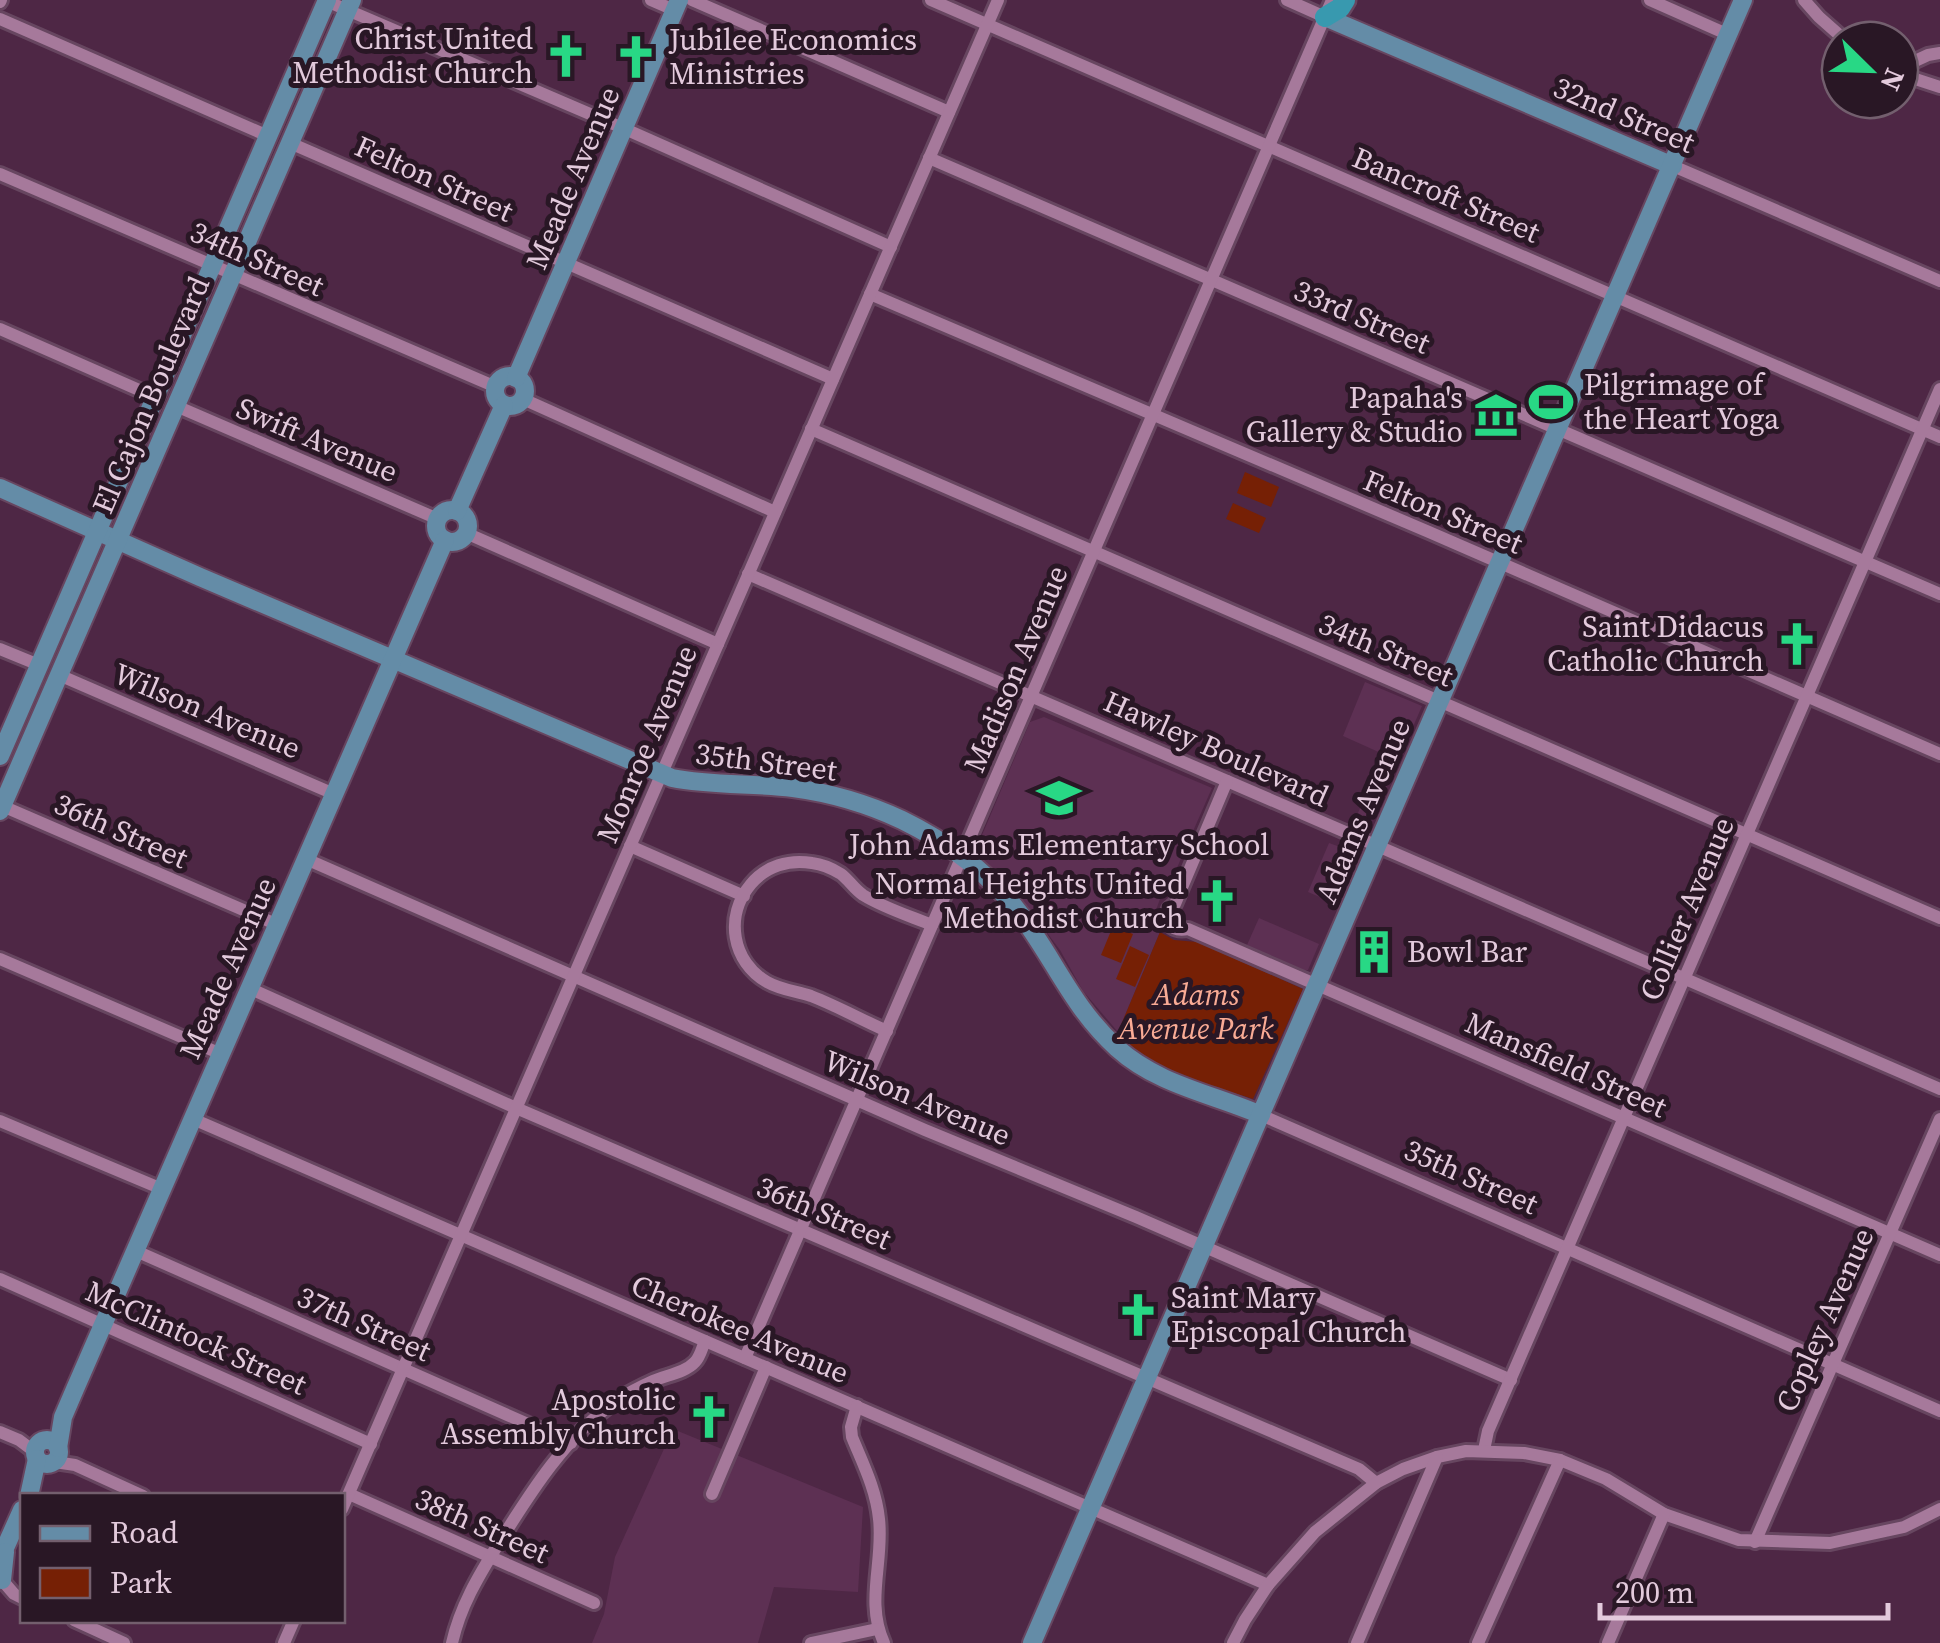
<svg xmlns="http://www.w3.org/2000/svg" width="1940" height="1643" font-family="'Source Serif 4',serif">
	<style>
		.built { fill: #5d3053 }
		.green { fill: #762005 }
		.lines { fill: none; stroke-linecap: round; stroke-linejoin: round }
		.minor-casing { stroke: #674660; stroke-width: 18 }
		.major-casing { stroke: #674660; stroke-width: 22 }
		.highway-casing { stroke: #674660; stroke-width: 25 }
		.minor { stroke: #a6799b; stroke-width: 12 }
		.major { stroke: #648ca7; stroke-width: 18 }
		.highway { stroke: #3899af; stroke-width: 20 }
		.labels { text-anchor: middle; stroke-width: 10; stroke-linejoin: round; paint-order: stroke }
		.poi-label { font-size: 30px; fill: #e3cadc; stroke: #291725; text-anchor: end }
		.street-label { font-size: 30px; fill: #e3cadc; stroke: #291725 }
		.park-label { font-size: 30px; font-style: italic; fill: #f9ab95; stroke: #291725 }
	</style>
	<rect width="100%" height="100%" fill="#4e2745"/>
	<g class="built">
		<polygon points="1365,682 1422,706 1336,904 1308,892 1329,843 1343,848 1383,754 1343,736"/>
		<polygon points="1044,717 1212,788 1165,895 1160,899 1156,910 1160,932 1118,1032 1083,991 1060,950 1023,901 976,853 977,847 1030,722"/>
		<polygon points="1259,918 1319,944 1308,970 1304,970 1247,945"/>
		<polygon points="673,1429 863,1507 858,1592 774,1587 758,1643 592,1643 604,1614 615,1557"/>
	</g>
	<g class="green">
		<polygon points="1245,472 1279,487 1271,507 1237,493"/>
		<polygon points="1233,503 1266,518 1259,533 1226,519"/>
		<polygon points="1113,926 1133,934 1121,963 1101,955"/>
		<path d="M1160,932l14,8 23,2 106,47 -50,110c-48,-16 -102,-26 -135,-67z"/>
		<polygon points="1130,946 1149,955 1135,987 1116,979"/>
	</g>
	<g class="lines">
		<g class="minor-casing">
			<g id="minor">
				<polyline points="324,0 625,129 891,247"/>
				<polyline points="651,0 674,10"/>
				<polyline points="692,0 949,112"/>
				<polyline points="931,0 1940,437"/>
				<polyline points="1287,0 1325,17"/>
				<polyline points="1650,0 1729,35"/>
				<polyline points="1804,0 1819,17 1845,40"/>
				<polyline points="0,2 1,0"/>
				<polyline points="0,19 268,136"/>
				<polyline points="1900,68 1928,55 1940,53"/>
				<polyline points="1900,74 1940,87"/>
				<polyline points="290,143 833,379"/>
				<polyline points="929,158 1940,594"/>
				<polyline points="1673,166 1940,281"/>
				<polyline points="0,174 496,387"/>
				<polyline points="870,294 1429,532 1940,754"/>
				<polyline points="0,329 155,397"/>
				<polyline points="523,399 775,512"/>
				<polyline points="176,406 438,519"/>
				<polyline points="811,429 1940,918"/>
				<polyline points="466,533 718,644"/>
				<polyline points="748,574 1940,1089"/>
				<polyline points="0,649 39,665"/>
				<polyline points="59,675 334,794"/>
				<path d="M1227,781l-52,123 -6,5 -3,8c4,12 11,14 22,12l752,326"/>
				<polyline points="0,805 278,925"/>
				<polyline points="630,846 744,896"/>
				<polyline points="306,859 925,1130 1136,1217 1511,1380"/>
				<polyline points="0,959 221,1054"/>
				<polyline points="251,989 516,1108 1359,1469 1376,1483"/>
				<path d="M887,1031c-25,-11 -50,-25 -76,-35 -15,-5 -30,-6 -44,-14 -35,-20 -43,-66 -16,-98 15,-18 38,-25 61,-21 9,1 21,6 29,11 8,6 13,15 22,21 21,13 47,21 69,30"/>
				<polyline points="1261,1115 1940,1411"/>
				<polyline points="193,1119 1268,1585"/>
				<polyline points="0,1121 162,1189"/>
				<polyline points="136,1251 571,1443"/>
				<polyline points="0,1279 371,1444"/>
				<polyline points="745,1358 1332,0"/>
				<path d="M857,1406l-6,21 1,10c11,27 24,52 27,82 5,43 -14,82 5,124"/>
				<polyline points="0,1432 19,1440 35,1452"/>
				<polyline points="1484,1450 1488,1431 1940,389"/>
				<polyline points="55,1462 75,1465 143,1496"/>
				<polyline points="349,1494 594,1603"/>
				<polyline points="712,1494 766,1367"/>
				<polyline points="342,1509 998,0"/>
				<polyline points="1755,1542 1940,1119"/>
				<polyline points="2,1580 14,1594 22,1598"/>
				<polyline points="74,1620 124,1643"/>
				<polyline points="284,1643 294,1620"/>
				<path d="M452,1643c8,-36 26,-66 45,-97 33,-53 69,-111 122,-147 11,-7 23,-13 34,-18 13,-6 32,-8 42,-19 5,-5 7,-14 10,-21"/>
				<polyline points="811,1643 877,1629"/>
				<polyline points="1233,1643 1245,1620 1268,1585 1315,1532 1376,1483 1403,1469 1437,1457 1466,1451 1524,1453 1560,1460 1606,1479 1664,1514 1739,1540 1830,1543 1904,1527 1940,1509"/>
				<polyline points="1357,1643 1437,1457"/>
				<polyline points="1478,1643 1560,1460"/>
				<polyline points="1608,1643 1664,1514"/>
			</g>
		</g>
		<g class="major-casing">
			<g id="major">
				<polyline points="1325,17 1673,166"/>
				<circle cx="510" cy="391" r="15"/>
				<polyline points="516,378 679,0"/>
				<path d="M0,488l200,89 472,201c40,8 81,5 121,10 38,5 75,16 109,32 45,22 88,54 118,94 35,46 52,93 97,134 41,37 96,46 144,67"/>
				<circle cx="452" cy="526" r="16"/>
				<polyline points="457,511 504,405"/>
				<polyline points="0,756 327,0"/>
				<polyline points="0,811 352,0"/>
				<circle cx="47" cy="1452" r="12"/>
				<polyline points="58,1448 63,1417 75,1389 445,540"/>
				<polyline points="29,1496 37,1459"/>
				<polyline points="0,1559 22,1510"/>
				<polyline points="2,1580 5,1552"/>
				<polyline points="1032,1643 1743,0"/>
			</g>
		</g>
		<g class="highway-casing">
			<polyline id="highway" points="1325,17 1340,8 1345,0"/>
		</g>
		<use href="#minor" class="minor"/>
		<use href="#major" class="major"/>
		<use href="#highway" class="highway"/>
	</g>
	<defs>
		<g id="church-bare" transform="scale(3.45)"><path d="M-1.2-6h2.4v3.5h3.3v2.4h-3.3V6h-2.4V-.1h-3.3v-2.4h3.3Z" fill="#28d885" stroke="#291725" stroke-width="2.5" paint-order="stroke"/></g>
		<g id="stadium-bare" transform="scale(3.45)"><path d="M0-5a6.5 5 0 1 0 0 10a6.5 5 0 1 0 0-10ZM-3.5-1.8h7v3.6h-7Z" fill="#28d885" stroke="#291725" stroke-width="2.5" paint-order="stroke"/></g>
		<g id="museum-bare" transform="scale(3.45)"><path d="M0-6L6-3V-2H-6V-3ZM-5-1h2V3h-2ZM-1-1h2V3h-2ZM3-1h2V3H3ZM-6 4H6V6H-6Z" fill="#28d885" stroke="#291725" stroke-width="2.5" paint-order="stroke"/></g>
		<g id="school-bare" transform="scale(3.45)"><path d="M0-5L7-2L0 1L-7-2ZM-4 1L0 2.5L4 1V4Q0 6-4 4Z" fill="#28d885" stroke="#291725" stroke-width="2.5" paint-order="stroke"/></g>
		<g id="building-bare" transform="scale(3.45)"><path d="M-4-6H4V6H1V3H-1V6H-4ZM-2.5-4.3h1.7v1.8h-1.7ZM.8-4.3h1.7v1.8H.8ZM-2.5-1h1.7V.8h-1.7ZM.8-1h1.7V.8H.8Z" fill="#28d885" stroke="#291725" stroke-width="2.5" paint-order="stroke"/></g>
	</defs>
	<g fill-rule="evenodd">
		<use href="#church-bare" x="566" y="56"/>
		<use href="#church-bare" x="636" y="57"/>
		<use href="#stadium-bare" x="1551" y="402"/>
		<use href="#museum-bare" x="1496" y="415"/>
		<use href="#church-bare" x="1797" y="644"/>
		<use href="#school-bare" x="1059" y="798"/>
		<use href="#church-bare" x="1217" y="901"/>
		<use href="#building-bare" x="1374" y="952"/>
		<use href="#church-bare" x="1138" y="1315"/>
		<use href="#church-bare" x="709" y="1417"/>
	</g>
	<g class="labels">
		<g class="poi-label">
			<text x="533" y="49">Christ United<tspan x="533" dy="34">Methodist Church</tspan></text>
			<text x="669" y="50" text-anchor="start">Jubilee Economics<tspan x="669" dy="34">Ministries</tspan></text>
			<text x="1584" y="395" text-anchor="start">Pilgrimage of<tspan x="1584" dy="34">the Heart Yoga</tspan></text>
			<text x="1463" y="408">Papaha's<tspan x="1463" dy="34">Gallery &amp; Studio</tspan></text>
			<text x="1764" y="637">Saint Didacus<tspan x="1764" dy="34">Catholic Church</tspan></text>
			<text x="1059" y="855" text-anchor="middle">John Adams Elementary School</text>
			<text x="1184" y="894">Normal Heights United<tspan x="1184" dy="34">Methodist Church</tspan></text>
			<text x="1407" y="962" text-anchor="start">Bowl Bar</text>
			<text x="1171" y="1308" text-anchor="start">Saint Mary<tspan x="1171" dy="34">Episcopal Church</tspan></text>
			<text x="676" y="1410">Apostolic<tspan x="676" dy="34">Assembly Church</tspan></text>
		</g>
		<g class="street-label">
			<text transform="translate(1624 115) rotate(23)" y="10">32nd Street</text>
			<text transform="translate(573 178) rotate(-67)" y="10">Meade Avenue</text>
			<text transform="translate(434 179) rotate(24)" y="10">Felton Street</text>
			<text transform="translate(1446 195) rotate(23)" y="10">Bancroft Street</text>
			<text transform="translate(257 259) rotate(24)" y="10">34th Street</text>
			<text transform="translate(1362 317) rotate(23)" y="10">33rd Street</text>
			<text transform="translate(151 395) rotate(-67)" y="10">El Cajon Boulevard</text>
			<text transform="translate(317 440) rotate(23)" y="10">Swift Avenue</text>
			<text transform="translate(1443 512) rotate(23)" y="10">Felton Street</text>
			<text transform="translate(1386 650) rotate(23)" y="10">34th Street</text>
			<text transform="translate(1016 669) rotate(-67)" y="10">Madison Avenue</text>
			<text transform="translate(207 711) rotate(23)" y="10">Wilson Avenue</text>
			<text transform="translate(647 744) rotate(-67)" y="10">Monroe Avenue</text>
			<text transform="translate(1216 749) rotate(24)" y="10">Hawley Boulevard</text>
			<text transform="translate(766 762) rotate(7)" y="10">35th Street</text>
			<text transform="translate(1363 811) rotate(-67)" y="10">Adams Avenue</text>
			<text transform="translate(121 831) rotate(24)" y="10">36th Street</text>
			<text transform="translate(1687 909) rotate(-67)" y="10">Collier Avenue</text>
			<text transform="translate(228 968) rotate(-66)" y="10">Meade Avenue</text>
			<text transform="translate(1566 1065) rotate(24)" y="10">Mansfield Street</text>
			<text transform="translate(917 1098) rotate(23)" y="10">Wilson Avenue</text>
			<text transform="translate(1471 1177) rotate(24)" y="10">35th Street</text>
			<text transform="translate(824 1213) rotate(23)" y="10">36th Street</text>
			<text transform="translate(1825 1320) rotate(-66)" y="10">Copley Avenue</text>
			<text transform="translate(364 1324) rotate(24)" y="10">37th Street</text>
			<text transform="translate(740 1329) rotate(23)" y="10">Cherokee Avenue</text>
			<text transform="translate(196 1338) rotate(24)" y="10">McClintock Street</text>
			<text transform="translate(482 1526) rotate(24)" y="10">38th Street</text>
		</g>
		<g class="park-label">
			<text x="1196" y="1005">Adams<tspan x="1196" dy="34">Avenue Park</tspan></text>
		</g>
	</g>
	<rect x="20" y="1493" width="325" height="130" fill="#291725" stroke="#735f6e" stroke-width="2.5"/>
	<rect x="40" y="1526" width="50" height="15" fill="#648ca7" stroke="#735f6e" stroke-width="2.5"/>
	<text x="110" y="1543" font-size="30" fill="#e3cadc">Road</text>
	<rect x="40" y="1568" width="50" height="30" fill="#762005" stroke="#735f6e" stroke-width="2.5"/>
	<text x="110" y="1593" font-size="30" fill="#e3cadc">Park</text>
	<g transform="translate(1870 70) rotate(113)"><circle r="48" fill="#291725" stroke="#735f6e" stroke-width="2.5"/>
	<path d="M0-8L18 38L0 25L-18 38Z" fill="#28d885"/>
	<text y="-15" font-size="28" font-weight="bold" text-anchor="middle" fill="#e3cadc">N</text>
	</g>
	<path d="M1600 1603v15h288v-15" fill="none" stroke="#e3cadc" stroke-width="5"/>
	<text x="1615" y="1603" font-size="30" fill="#e3cadc" stroke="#291725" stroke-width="8" paint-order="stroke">200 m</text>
</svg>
